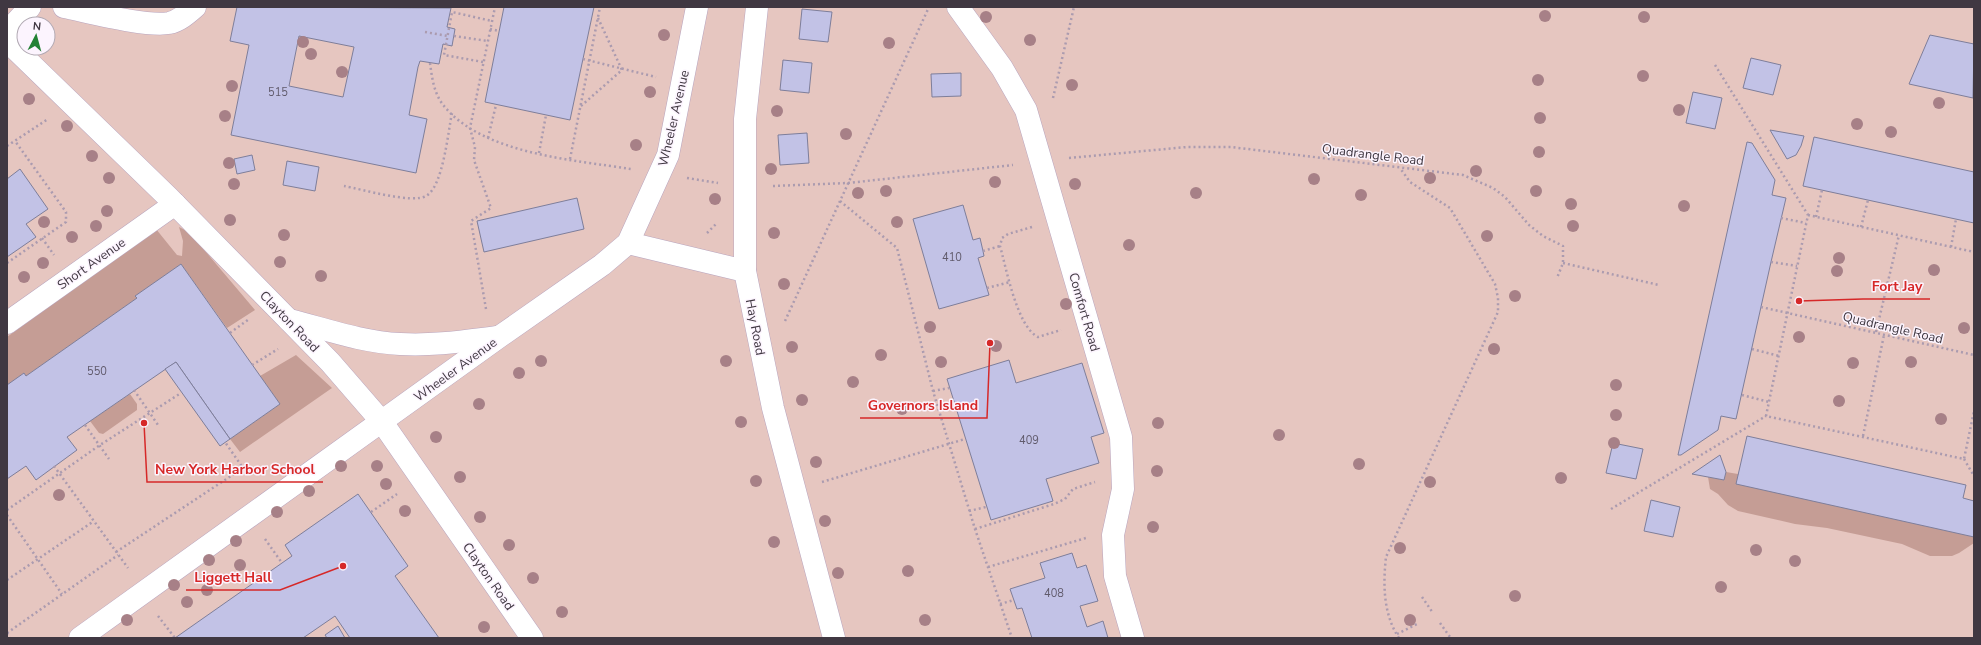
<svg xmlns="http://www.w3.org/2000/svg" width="1981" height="645" font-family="'Nunito Sans',sans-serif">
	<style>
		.green { fill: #e6c6c0; fill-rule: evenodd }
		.forest { fill: #c59d95 }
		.building { fill: #c2c2e6; stroke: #7e7e9a; fill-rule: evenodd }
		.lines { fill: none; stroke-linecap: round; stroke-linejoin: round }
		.street-casing { stroke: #b9a5be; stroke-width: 23 }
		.path { stroke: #ab9baf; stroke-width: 2.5; stroke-dasharray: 2 3; stroke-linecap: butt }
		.street { stroke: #fff; stroke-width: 22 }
		.tree { fill: #a78087 }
		.labels { text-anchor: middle; stroke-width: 3; stroke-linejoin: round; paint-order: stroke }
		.number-label { font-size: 11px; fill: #605a6b }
		.street-label { font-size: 13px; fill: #403842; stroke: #fcf4fe }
		.leader { fill: none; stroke: #d62828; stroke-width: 1.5 }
		.callout-dot { fill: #d62828; stroke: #fcf4fe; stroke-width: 1.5 }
		.callout-label { font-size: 14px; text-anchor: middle; font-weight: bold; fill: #d62828; stroke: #fcf4fe; stroke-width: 3; stroke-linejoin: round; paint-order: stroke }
	</style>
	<rect width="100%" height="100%" fill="#f7e1fc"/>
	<path class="green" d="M7,7h1967v631h-1967zM24,24h24v24h-24z"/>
	<g class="forest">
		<polygon points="179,227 189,232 255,310 227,328 181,264 136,296 137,298 26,376 24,373 8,385 7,337 156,229 177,255 182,256 183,241"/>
		<polygon points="296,355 332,388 240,452 230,439 280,404 260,376"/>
		<polygon points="130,394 137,404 137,410 103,434 99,433 90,421"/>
		<polygon points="1726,472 1738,474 1974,537 1974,543 1959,553 1952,556 1930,556 1902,544 1827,528 1795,524 1738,511 1728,505 1718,494 1710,489 1708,477 1724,480"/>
	</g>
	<g class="building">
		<path d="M237,7l214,1 -4,19 8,2 -3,17 -9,-2 -4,20 -19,-3 -2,6 -9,48 18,4 -11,54 -185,-38 18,-90 -19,-4zM299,36l55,11 -11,50 -54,-11z"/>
		<polygon points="504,7 594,7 570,120 485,102"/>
		<polygon points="802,9 832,12 828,42 799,39"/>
		<polygon points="1930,35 1974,44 1973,98 1909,84"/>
		<polygon points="1751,58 1781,65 1773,95 1743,88"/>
		<polygon points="783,60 812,63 809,93 780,90"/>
		<polygon points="961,73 961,96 932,97 931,74"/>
		<polygon points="1693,92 1722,98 1715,129 1686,123"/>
		<polygon points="1770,130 1804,136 1801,146 1796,155 1787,159"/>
		<polygon points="807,133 809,163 780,165 778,135"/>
		<polygon points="1814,137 1974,172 1974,223 1803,186"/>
		<polygon points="1747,142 1752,143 1775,180 1772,195 1786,198 1771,262 1736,419 1721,416 1718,430 1681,455 1678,455"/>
		<polygon points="252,155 255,170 237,174 234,159"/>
		<polygon points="287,161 319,167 315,191 283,185"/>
		<polygon points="20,169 48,209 26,224 36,237 7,257 7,179"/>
		<polygon points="577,198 584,229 484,252 477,221"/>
		<polygon points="963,205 973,240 980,238 983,251 984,256 978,258 989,295 939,309 913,219"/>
		<polygon points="181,264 280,404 230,439 176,362 67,437 77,450 36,480 26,466 7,479 7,385 24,373 26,376 137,298 135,296"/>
		<polygon points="1009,360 1016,383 1082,363 1104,433 1091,437 1099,463 1046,479 1053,501 991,520 947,379"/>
		<polygon points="176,362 230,439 220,446 165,369"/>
		<polygon points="1747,436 1966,485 1963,498 1974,501 1974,537 1736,484"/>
		<polygon points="1613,443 1643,449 1636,479 1606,473"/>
		<polygon points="1720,455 1726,472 1724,480 1692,474"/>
		<polygon points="358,494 408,566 395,576 439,638 350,638 335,616 303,638 175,638 292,556 285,545"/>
		<polygon points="1651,500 1680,507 1673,537 1644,531"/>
		<polygon points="1072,553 1077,568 1086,565 1098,601 1080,606 1087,627 1103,621 1108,638 1032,638 1022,608 1017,609 1010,589 1045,578 1040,563"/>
		<polygon points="338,626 345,638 327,638 325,635"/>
	</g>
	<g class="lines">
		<g class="street-casing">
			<g id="street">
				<path d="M64,7c25,5 82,20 105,16 10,-2 18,-9 26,-16"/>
				<polyline points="757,7 745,119 745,271 773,408 834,638"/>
				<polyline points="958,7 1002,68 1026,110 1121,437 1123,489 1113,535 1115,576 1133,638"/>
				<polyline points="7,32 30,7"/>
				<polyline points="7,41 169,198 330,362 382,422 532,638"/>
				<polyline points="628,243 745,271"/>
				<path d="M289,320c36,9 73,22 111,24 33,2 65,-3 98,-7"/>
				<polyline points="7,323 175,204"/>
				<polyline points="80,638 499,337 602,265 628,243 668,155 697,7"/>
			</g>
		</g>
		<g class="path">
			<polyline points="490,29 499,31"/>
			<polyline points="425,32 448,36"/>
			<polyline points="454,36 488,41"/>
			<polyline points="583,59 656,77"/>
			<polyline points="483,62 444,55 452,12 492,21"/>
			<path d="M430,63c2,15 4,31 14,43 39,48 130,54 187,63"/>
			<polyline points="1715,65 1808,215 1766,416 1964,459 1974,411"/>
			<polyline points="1053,98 1074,7"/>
			<polyline points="581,106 622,70 598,18"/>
			<polyline points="488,138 496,105"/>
			<polyline points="7,146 48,119"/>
			<polyline points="539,153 546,115"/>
			<polyline points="1069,158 1187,147 1231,147 1463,175 1493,188 1505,197 1529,225 1543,236 1563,246 1563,263 1557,278"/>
			<polyline points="570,159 600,7"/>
			<polyline points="687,178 718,183"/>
			<path d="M344,186c17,3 68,18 82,10 17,-9 22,-64 26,-83"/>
			<polyline points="773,186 848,183 1013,165"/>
			<polyline points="840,201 897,248 933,391 975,529 1012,638"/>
			<polyline points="1808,215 1974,252"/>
			<polyline points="1816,217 1822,190"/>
			<polyline points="1781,218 1806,223"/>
			<path d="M1032,227l-24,7 -6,4 -2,8c6,21 17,81 38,91l23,-7"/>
			<polyline points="1861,227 1868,200"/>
			<polyline points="707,233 716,224"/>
			<polyline points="42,238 54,255"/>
			<polyline points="1951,247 1956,219"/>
			<polyline points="983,251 1000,246"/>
			<polyline points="1771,262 1797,266"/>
			<polyline points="7,263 66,222 66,212 15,141"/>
			<polyline points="1563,263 1659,285"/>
			<polyline points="987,288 1010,282"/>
			<polyline points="1761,307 1974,355"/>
			<polyline points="486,309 471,221 491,208 474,160 475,147 470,128 495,7"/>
			<polyline points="785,321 929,7"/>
			<polyline points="1876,332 1899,235"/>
			<polyline points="230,333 249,319"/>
			<polyline points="1752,349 1779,356"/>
			<polyline points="252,365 278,349"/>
			<polyline points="134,390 158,425"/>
			<polyline points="933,391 949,388"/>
			<polyline points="1742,395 1769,402"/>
			<polyline points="85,425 109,459"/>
			<polyline points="1863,436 1884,335"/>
			<polyline points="1964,459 1974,476"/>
			<polyline points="54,466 128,568"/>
			<polyline points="822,482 965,439"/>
			<polyline points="1611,509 1766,416"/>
			<polyline points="7,510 100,445 181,393"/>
			<polyline points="969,511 986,507"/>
			<polyline points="371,512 397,494"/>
			<polyline points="7,515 62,594"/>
			<polyline points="975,529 1054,504 1065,499 1073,489 1095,482"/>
			<polyline points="265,539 282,563"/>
			<polyline points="116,552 243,468 225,442"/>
			<polyline points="988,567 1086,538"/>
			<polyline points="7,580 94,521"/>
			<polyline points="1422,597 1433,613"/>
			<polyline points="1000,604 1014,600"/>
			<polyline points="158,616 175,638"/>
			<polyline points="1440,623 1450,637"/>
			<polyline points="7,633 118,555"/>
			<polyline points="7,633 10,638"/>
			<polyline points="1397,634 1419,623"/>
			<path d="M1399,638c-16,-24 -16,-54 -13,-81l112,-245v-14l-3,-14 -45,-76 -40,-26 -10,-14"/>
		</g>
		<use href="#street" class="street"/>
	</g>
	<g class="tree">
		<circle cx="1545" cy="16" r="6"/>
		<circle cx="986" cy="17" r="6"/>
		<circle cx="1644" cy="17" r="6"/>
		<circle cx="664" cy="35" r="6"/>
		<circle cx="1030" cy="40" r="6"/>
		<circle cx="303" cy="42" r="6"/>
		<circle cx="889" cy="43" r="6"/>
		<circle cx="311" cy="54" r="6"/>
		<circle cx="342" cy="72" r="6"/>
		<circle cx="1643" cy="76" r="6"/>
		<circle cx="1538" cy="80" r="6"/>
		<circle cx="1072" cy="85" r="6"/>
		<circle cx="232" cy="86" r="6"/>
		<circle cx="650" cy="92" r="6"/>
		<circle cx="29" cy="99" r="6"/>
		<circle cx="1939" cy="103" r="6"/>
		<circle cx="1679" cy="110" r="6"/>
		<circle cx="777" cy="111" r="6"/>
		<circle cx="225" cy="116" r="6"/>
		<circle cx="1540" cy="118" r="6"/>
		<circle cx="1857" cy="124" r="6"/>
		<circle cx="67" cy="126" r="6"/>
		<circle cx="1891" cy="132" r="6"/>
		<circle cx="846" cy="134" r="6"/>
		<circle cx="636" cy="145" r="6"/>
		<circle cx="1539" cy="152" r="6"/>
		<circle cx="92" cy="156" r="6"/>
		<circle cx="229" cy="163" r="6"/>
		<circle cx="771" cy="169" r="6"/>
		<circle cx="1476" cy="171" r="6"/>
		<circle cx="109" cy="178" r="6"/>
		<circle cx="1430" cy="178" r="6"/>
		<circle cx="1314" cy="179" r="6"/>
		<circle cx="995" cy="182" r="6"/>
		<circle cx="234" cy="184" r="6"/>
		<circle cx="1075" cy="184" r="6"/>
		<circle cx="886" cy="191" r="6"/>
		<circle cx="1536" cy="191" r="6"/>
		<circle cx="858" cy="193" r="6"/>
		<circle cx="1196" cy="193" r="6"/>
		<circle cx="1361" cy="195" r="6"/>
		<circle cx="715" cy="199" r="6"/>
		<circle cx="1571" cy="204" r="6"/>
		<circle cx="1684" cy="206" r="6"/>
		<circle cx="107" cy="211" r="6"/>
		<circle cx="230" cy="220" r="6"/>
		<circle cx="44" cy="222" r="6"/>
		<circle cx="897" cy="222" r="6"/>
		<circle cx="96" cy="226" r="6"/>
		<circle cx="1573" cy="226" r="6"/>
		<circle cx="774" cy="233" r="6"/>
		<circle cx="284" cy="235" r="6"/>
		<circle cx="1487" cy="236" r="6"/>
		<circle cx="72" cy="237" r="6"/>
		<circle cx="1129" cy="245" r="6"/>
		<circle cx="1839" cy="258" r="6"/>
		<circle cx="280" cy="262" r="6"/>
		<circle cx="43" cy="263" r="6"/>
		<circle cx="1934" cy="270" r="6"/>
		<circle cx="1837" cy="271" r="6"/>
		<circle cx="321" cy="276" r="6"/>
		<circle cx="24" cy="277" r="6"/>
		<circle cx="784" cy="284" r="6"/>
		<circle cx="1515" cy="296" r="6"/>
		<circle cx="1066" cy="304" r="6"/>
		<circle cx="930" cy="327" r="6"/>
		<circle cx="1964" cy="328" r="6"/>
		<circle cx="1799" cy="337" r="6"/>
		<circle cx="996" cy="346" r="6"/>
		<circle cx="792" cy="347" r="6"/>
		<circle cx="1494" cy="349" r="6"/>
		<circle cx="881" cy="355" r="6"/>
		<circle cx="541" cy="361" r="6"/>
		<circle cx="726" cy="361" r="6"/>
		<circle cx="941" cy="362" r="6"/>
		<circle cx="1911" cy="362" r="6"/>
		<circle cx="1853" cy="363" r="6"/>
		<circle cx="519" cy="373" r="6"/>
		<circle cx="853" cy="382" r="6"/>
		<circle cx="1616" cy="385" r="6"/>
		<circle cx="802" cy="400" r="6"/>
		<circle cx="1839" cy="401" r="6"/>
		<circle cx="479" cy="404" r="6"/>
		<circle cx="902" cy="409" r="6"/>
		<circle cx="1616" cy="415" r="6"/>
		<circle cx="1941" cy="419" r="6"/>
		<circle cx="741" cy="422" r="6"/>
		<circle cx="1158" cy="423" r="6"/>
		<circle cx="1279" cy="435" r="6"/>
		<circle cx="436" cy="437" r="6"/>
		<circle cx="1614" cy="443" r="6"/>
		<circle cx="816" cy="462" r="6"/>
		<circle cx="1359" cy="464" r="6"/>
		<circle cx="341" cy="466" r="6"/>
		<circle cx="377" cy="466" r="6"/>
		<circle cx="1157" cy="471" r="6"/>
		<circle cx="460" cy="477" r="6"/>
		<circle cx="1561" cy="478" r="6"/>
		<circle cx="756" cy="481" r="6"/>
		<circle cx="1430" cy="482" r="6"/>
		<circle cx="386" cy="484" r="6"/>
		<circle cx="309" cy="491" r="6"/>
		<circle cx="59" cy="495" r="6"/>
		<circle cx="405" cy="511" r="6"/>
		<circle cx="277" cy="512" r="6"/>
		<circle cx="480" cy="517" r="6"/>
		<circle cx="825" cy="521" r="6"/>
		<circle cx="1153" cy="527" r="6"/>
		<circle cx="236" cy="541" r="6"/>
		<circle cx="774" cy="542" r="6"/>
		<circle cx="509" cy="545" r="6"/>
		<circle cx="1400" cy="548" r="6"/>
		<circle cx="1756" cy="550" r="6"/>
		<circle cx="209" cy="560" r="6"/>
		<circle cx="1795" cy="561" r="6"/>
		<circle cx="240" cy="565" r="6"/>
		<circle cx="908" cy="571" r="6"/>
		<circle cx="838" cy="573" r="6"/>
		<circle cx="533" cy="578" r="6"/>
		<circle cx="174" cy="585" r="6"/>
		<circle cx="1721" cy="587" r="6"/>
		<circle cx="207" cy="590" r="6"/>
		<circle cx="1515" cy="596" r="6"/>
		<circle cx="187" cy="602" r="6"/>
		<circle cx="562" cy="612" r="6"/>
		<circle cx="127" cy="620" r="6"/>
		<circle cx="925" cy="620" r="6"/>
		<circle cx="1410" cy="620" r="6"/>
		<circle cx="484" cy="627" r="6"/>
	</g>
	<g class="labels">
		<g class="number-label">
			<text x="278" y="96">515</text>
			<text x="952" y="261">410</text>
			<text x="97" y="375">550</text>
			<text x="1029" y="444">409</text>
			<text x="1054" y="597">408</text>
		</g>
		<g class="street-label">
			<text transform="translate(673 118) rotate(-77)" y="5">Wheeler Avenue</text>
			<text transform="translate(1373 154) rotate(7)" y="5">Quadrangle Road</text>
			<text transform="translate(91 263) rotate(-35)" y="5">Short Avenue</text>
			<text transform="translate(1085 312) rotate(74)" y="5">Comfort Road</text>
			<text transform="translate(290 321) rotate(46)" y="5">Clayton Road</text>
			<text transform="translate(756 327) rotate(79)" y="5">Hay Road</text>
			<text transform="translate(1893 327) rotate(13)" y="5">Quadrangle Road</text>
			<text transform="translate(455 369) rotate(-36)" y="5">Wheeler Avenue</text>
			<text transform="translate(489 576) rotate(55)" y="5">Clayton Road</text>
		</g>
	</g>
	<path class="leader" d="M1799 301L1863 299H1930M990 343L987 418H860M144 423L147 482H323M343 566L280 590H186"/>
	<g class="callout-dot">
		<circle cx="1799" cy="301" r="4"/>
		<circle cx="990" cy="343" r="4"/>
		<circle cx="144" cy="423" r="4"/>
		<circle cx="343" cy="566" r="4"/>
	</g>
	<g class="callout-label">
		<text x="1897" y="291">Fort Jay</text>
		<text x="923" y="410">Governors Island</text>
		<text x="235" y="474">New York Harbor School</text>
		<text x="233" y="582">Liggett Hall</text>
	</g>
	<rect width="1981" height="645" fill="none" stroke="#403842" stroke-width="16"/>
	<g transform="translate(36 36) rotate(6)"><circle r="19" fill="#fcf4fe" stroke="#b1a9b3"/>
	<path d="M0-3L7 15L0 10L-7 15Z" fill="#238234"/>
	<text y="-6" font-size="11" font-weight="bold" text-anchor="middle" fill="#403842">N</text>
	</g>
</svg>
